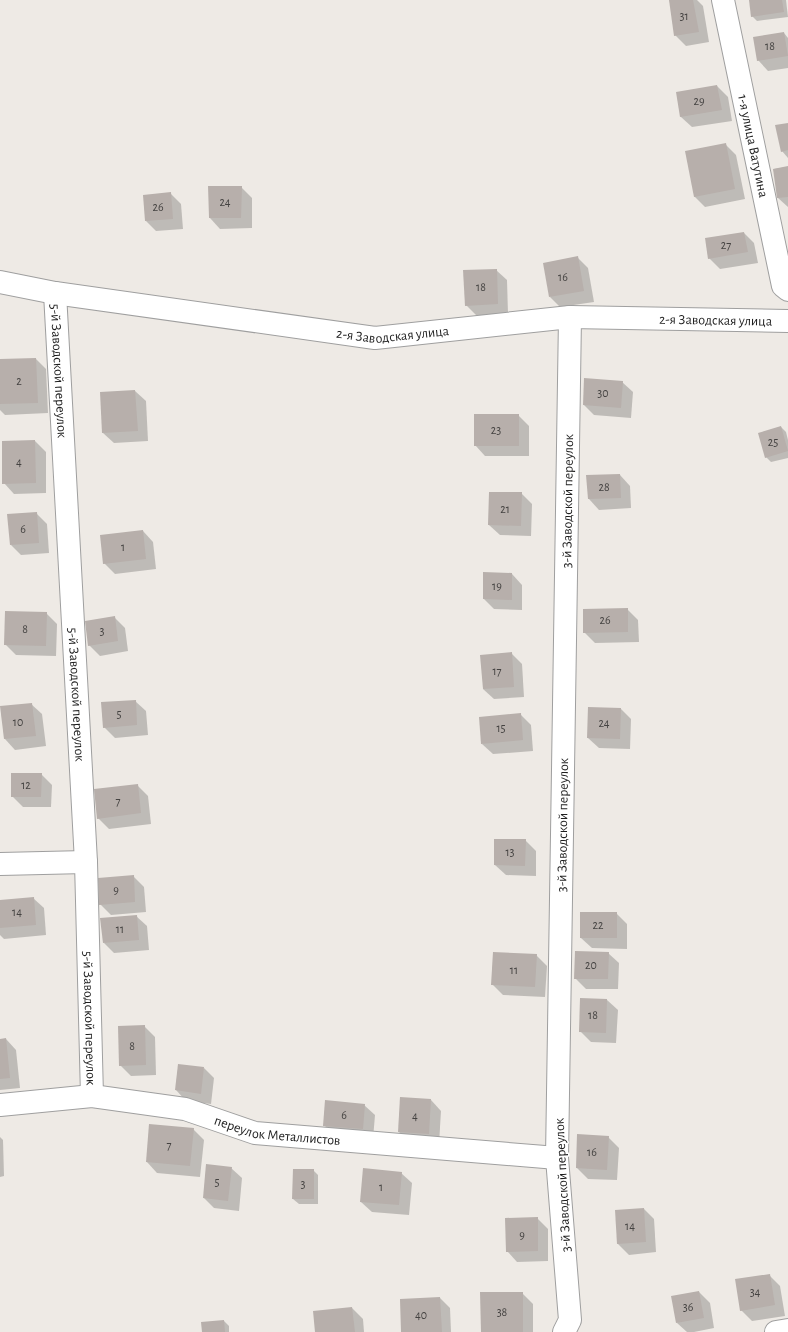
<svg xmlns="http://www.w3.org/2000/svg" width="788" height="1332" font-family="'Alegreya Sans',sans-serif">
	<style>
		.shadow { fill: #0003 }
		.building { fill: #b7afab }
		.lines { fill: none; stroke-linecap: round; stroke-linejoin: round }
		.street-casing { stroke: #9f9f9f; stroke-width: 24 }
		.street { stroke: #fff; stroke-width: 22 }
		.labels { text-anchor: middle; stroke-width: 3; stroke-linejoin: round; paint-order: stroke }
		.number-label { font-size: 12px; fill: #444241 }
		.street-label { font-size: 14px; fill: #1e1e1e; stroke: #fff }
	</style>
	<rect width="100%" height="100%" fill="#eeeae5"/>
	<g class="shadow">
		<polygon points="670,0 697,0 703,6 709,42 686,46 675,35"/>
		<polygon points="750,0 786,0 788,17 757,21 752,16"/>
		<polygon points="784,33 788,38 788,68 768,71 758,60"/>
		<polygon points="717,86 728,97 732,121 692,127 681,117 677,93"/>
		<polygon points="788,124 788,158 782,151"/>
		<polygon points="725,144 736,155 745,199 705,207 694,196"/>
		<polygon points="788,167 788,207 778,198 774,169"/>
		<polygon points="241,187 252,198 252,228 220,229 210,218"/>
		<polygon points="170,193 181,204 183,229 156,231 146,221"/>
		<polygon points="744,233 754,243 758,263 720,269 709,258"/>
		<polygon points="578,258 588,268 594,302 560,307 550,297"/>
		<polygon points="496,270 507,280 508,314 477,316 466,305"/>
		<polygon points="36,359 46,369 48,413 5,415 0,410 0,360"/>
		<polygon points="622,382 633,392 631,418 594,415 584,405"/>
		<polygon points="135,391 146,401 148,441 114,443 103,433"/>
		<polygon points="518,415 529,426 529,456 485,456 475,445"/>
		<polygon points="781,427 786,432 788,440 788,458 771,462 766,457"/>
		<polygon points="35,441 46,452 46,493 14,494 4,483"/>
		<polygon points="620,475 630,486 631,508 599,510 589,499 587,476"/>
		<polygon points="521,493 532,504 531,536 500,535 489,525"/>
		<polygon points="36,513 47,524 49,553 21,555 11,545"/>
		<polygon points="143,531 153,542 156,569 115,574 104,563"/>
		<polygon points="512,574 522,585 522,610 494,609 484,599"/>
		<polygon points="627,609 638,620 639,642 595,643 584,632"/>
		<polygon points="46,613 57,624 56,656 16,655 5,644"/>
		<polygon points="115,618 125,628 128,651 100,656 89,645"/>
		<polygon points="511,653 522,664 524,697 494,699 483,689"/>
		<polygon points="135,701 146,711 148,735 115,738 104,727"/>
		<polygon points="31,704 42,714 46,746 15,750 5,739 1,707"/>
		<polygon points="620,708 631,719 630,749 599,748 588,738"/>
		<polygon points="520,714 531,725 533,751 493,754 482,744"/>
		<polygon points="41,774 52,785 51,807 23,807 12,796"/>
		<polygon points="137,785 148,796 151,824 109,829 98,818"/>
		<polygon points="525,840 536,851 536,876 506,875 495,865"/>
		<polygon points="133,876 144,887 146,912 111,915 100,904"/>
		<polygon points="33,898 44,908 46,935 4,939 0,935 0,901"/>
		<polygon points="616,913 627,924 627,949 592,948 581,938"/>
		<polygon points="136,916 147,926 149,950 114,953 104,943"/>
		<polygon points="608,953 619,963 618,989 586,989 575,978"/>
		<polygon points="536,955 547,966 545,997 503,995 492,984"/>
		<polygon points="607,1000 618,1010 616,1043 591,1042 580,1031"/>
		<polygon points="144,1026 155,1037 156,1075 131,1076 120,1065"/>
		<polygon points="6,1039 16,1050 20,1088 0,1090 0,1040"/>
		<polygon points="204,1068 214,1078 211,1104 186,1101 176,1090"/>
		<polygon points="431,1100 441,1111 439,1144 410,1143 399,1132"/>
		<polygon points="364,1105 375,1115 373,1139 335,1136 324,1125"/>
		<polygon points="193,1129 204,1140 200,1177 157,1173 147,1162"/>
		<polygon points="0,1137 3,1140 4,1176 0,1177"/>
		<polygon points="608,1137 619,1148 617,1180 588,1179 577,1168"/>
		<polygon points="231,1168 242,1178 239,1211 214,1208 204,1198"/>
		<polygon points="313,1170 318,1175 318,1204 299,1204 293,1199"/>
		<polygon points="401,1173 412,1183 409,1215 372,1212 361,1202"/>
		<polygon points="644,1209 654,1219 656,1252 629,1255 618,1244 616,1211"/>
		<polygon points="537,1218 548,1229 548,1261 517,1262 507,1251"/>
		<polygon points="769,1275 780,1286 785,1316 752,1321 741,1310"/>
		<polygon points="699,1292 710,1303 714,1328 694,1332 687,1332 677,1323"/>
		<polygon points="522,1293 533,1304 533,1332 482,1332"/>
		<polygon points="440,1298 450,1308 451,1332 402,1332"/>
		<polygon points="352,1308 363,1319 364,1332 316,1332"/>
		<polygon points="224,1321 229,1326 229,1332 203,1332"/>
	</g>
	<g class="building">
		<polygon points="669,0 693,0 699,32 674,36"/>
		<polygon points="749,0 782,0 784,12 751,17"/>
		<polygon points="784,32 788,56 757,61 753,37"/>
		<polygon points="717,85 722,110 680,117 676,92"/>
		<polygon points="788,123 788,150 781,152 775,125"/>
		<polygon points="726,143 735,189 694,197 685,151"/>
		<polygon points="788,166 788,197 777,198 773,169"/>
		<polygon points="208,186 242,186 241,218 209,218"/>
		<polygon points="171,192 173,219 145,221 143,195"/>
		<polygon points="744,232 748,252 708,259 705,238"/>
		<polygon points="578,256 584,291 549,297 543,263"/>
		<polygon points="497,269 498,304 465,306 463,270"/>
		<polygon points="36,358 38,403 0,404 0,359"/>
		<polygon points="584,378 623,381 621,408 583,405"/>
		<polygon points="135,390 138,431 102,433 100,392"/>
		<rect x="474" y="414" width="45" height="32"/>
		<polygon points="781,426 788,451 765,458 758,433"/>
		<polygon points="35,440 36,483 2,484 2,441"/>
		<polygon points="620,474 621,498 588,499 586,475"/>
		<polygon points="489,492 522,492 521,526 488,525"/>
		<polygon points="37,512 39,543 10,545 7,514"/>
		<polygon points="143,530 146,559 103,564 100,535"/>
		<polygon points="483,572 512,573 512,600 483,599"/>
		<polygon points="628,608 628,632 583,633 583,609"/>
		<polygon points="5,611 47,612 46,646 4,645"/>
		<polygon points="115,616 118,641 88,646 85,621"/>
		<polygon points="512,652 514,687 483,689 480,655"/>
		<polygon points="136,700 137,725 103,728 101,702"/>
		<polygon points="32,703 36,736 4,739 0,706"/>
		<polygon points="588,707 621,708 620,739 587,738"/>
		<polygon points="521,713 523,740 481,744 479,717"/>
		<polygon points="11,773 42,773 41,797 11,797"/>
		<polygon points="138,784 141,813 97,819 94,789"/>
		<polygon points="494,839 526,839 525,866 494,865"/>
		<polygon points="134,875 135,902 99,905 98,878"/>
		<polygon points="34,897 36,925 0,928 0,900"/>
		<rect x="580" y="912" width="37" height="26"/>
		<polygon points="137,915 139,940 103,943 100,918"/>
		<polygon points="575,951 609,952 608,979 574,979"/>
		<polygon points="493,952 537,954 535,987 491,985"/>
		<polygon points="580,998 607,999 606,1033 579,1032"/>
		<polygon points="145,1025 146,1065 119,1066 118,1026"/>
		<polygon points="6,1038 10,1078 0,1079 0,1039"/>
		<polygon points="178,1064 204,1067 201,1094 175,1090"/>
		<polygon points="400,1097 431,1099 429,1134 398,1132"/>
		<polygon points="325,1100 365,1104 363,1129 323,1126"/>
		<polygon points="149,1124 194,1128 190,1166 146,1162"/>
		<polygon points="577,1134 609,1136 607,1170 576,1168"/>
		<polygon points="206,1164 232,1167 228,1201 203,1198"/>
		<polygon points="363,1168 402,1172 399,1205 360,1202"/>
		<polygon points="293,1169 314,1169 314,1199 292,1199"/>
		<polygon points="644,1208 646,1242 617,1244 615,1210"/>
		<polygon points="538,1217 538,1251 506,1252 505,1218"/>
		<polygon points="770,1274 775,1305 740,1311 735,1279"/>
		<polygon points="699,1291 704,1318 676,1323 671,1296"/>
		<polygon points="480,1292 523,1292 523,1332 481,1332"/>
		<polygon points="440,1297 442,1332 401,1332 400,1299"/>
		<polygon points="352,1307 355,1332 315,1332 313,1311"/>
		<polygon points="224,1320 225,1332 202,1332 201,1322"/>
	</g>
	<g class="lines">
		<g class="street-casing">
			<g id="street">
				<path id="s1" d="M723,0l60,286 5,4"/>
				<path id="s2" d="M0,282l55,11 320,45 195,-21 218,4"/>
				<path id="s3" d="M55,293l31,569 6,234"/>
				<polyline points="0,864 86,862"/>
				<path id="s4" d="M0,1105l92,-9 93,13 70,24 302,25"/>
				<path id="s5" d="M564,1332l6,-12 -13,-162 13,-841"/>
				<polyline points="776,1332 788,1330"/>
			</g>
		</g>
		<use href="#street" class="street"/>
	</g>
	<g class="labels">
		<g class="number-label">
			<text x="684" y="20">31</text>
			<text x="770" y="50">18</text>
			<text x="699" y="105">29</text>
			<text x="225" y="206">24</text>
			<text x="158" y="211">26</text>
			<text x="726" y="249">27</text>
			<text x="563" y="281">16</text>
			<text x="481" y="291">18</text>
			<text x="19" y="385">2</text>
			<text x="603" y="397">30</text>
			<text x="496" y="434">23</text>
			<text x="773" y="446">25</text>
			<text x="19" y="466">4</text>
			<text x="604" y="491">28</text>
			<text x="505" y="513">21</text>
			<text x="23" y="533">6</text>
			<text x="123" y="551">1</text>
			<text x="497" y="590">19</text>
			<text x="605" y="624">26</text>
			<text x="25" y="633">8</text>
			<text x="102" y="635">3</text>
			<text x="497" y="675">17</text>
			<text x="119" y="718">5</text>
			<text x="18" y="726">10</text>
			<text x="604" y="727">24</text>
			<text x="501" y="732">15</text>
			<text x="26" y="789">12</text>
			<text x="118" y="805">7</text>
			<text x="510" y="856">13</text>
			<text x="116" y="894">9</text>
			<text x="17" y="916">14</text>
			<text x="598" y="929">22</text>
			<text x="120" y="933">11</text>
			<text x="591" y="969">20</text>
			<text x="514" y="974">11</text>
			<text x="593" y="1019">18</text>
			<text x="132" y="1050">8</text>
			<text x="344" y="1119">6</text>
			<text x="415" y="1120">4</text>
			<text x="169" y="1149">7</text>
			<text x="592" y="1156">16</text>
			<text x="217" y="1186">5</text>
			<text x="303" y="1188">3</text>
			<text x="381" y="1191">1</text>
			<text x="630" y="1230">14</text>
			<text x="522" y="1239">9</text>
			<text x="755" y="1296">34</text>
			<text x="688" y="1311">36</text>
			<text x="502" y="1316">38</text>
			<text x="421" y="1319">40</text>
		</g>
		<g class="street-label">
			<text dy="5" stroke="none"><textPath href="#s1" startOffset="149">1-я улица Ватутина</textPath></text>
			<text dy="5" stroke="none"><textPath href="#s2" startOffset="721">2-я Заводская улица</textPath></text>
			<text dy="5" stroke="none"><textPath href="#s2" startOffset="397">2-я Заводская улица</textPath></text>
			<text dy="5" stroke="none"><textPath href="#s3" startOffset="78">5-й Заводской переулок</textPath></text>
			<text dy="5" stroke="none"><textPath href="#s5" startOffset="833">3-й Заводской переулок</textPath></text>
			<text dy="5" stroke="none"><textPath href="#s3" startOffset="402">5-й Заводской переулок</textPath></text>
			<text dy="5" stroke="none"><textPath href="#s5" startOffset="509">3-й Заводской переулок</textPath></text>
			<text dy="5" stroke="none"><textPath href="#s3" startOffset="726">5-й Заводской переулок</textPath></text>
			<text dy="5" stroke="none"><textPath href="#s4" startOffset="282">переулок Металлистов</textPath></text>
			<text transform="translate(562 1185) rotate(-93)" y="5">3-й Заводской переулок</text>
		</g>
	</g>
</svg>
